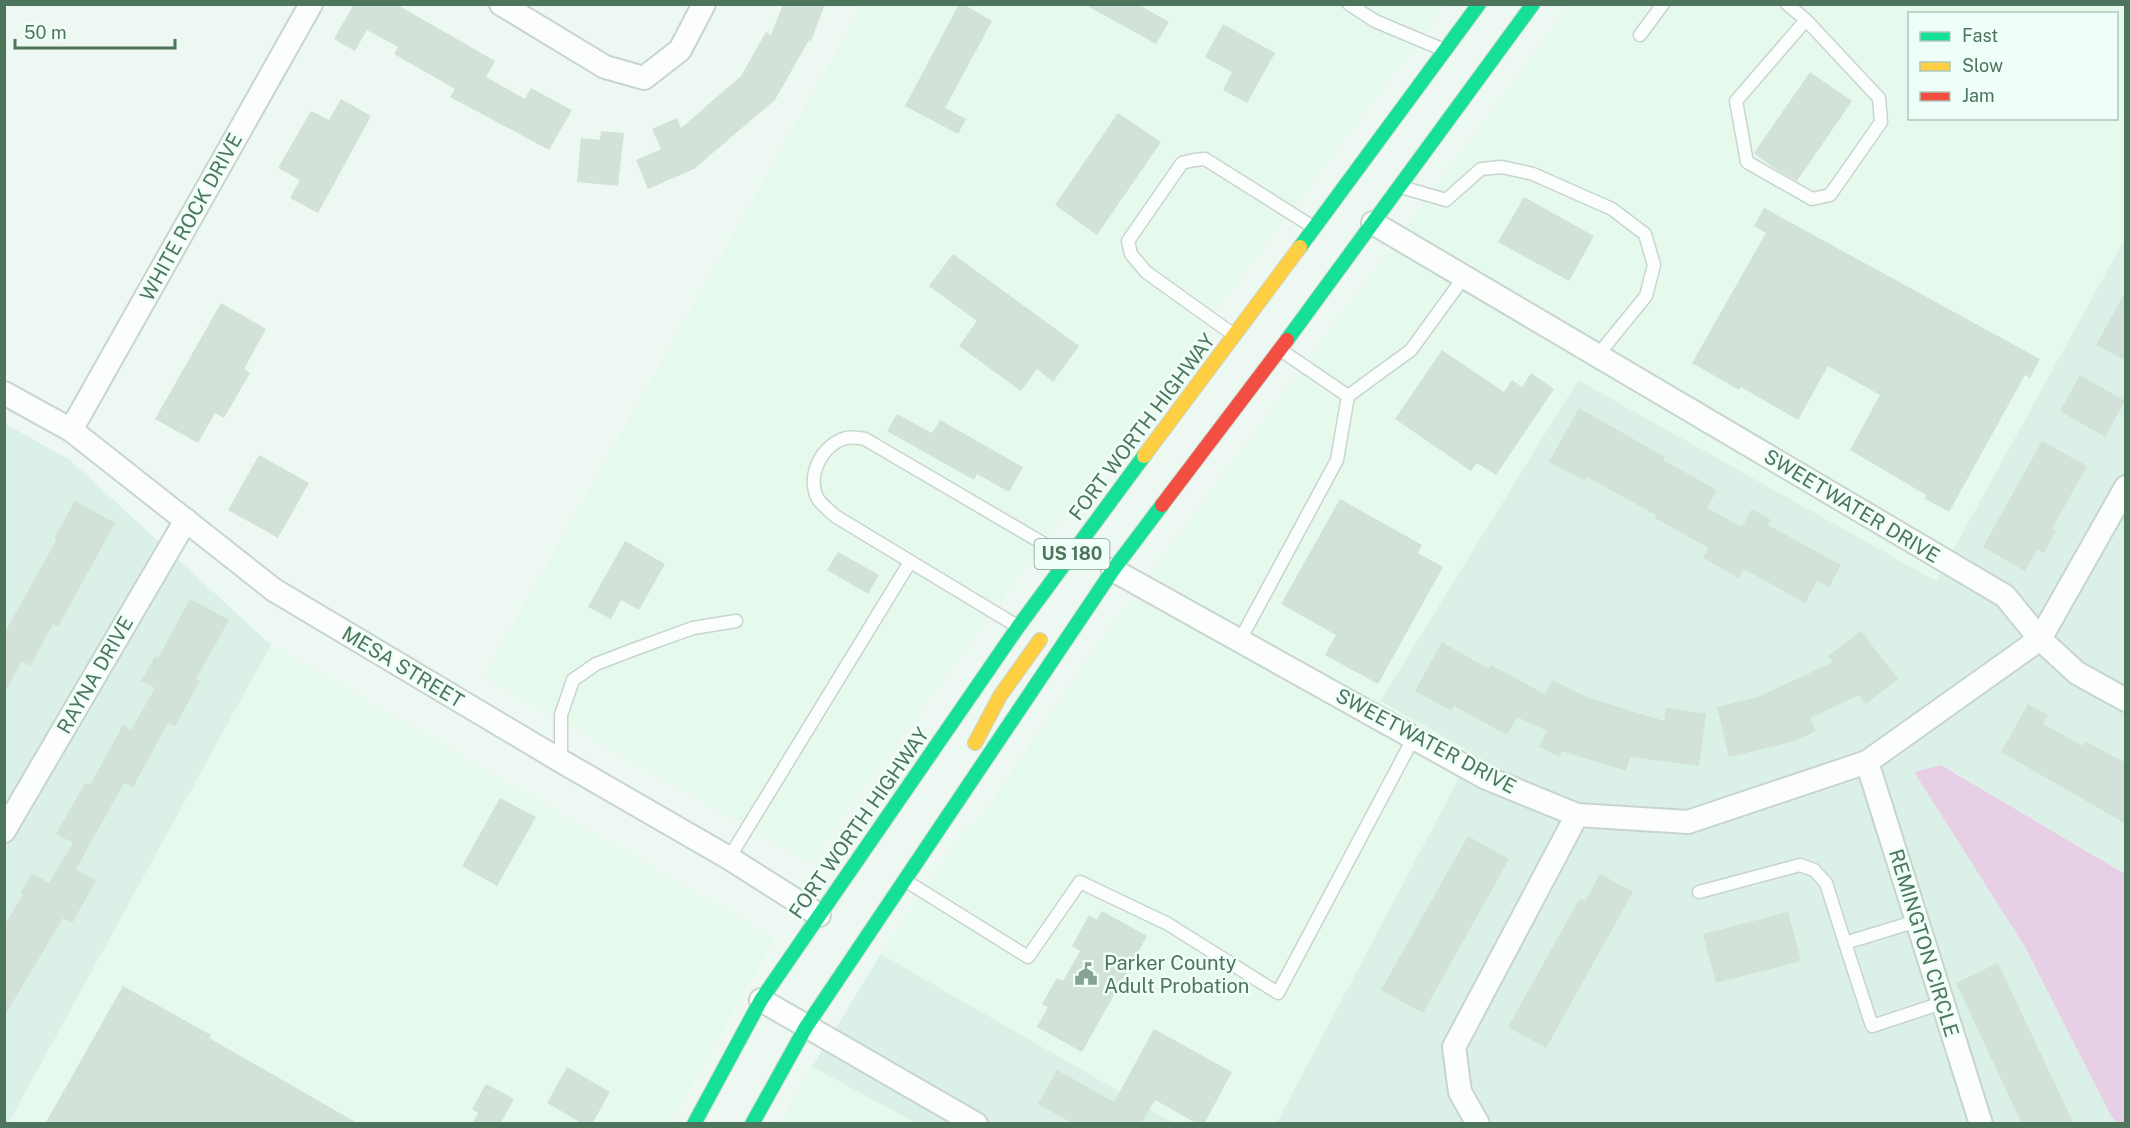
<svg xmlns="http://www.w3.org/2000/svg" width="2130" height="1128" font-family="'Public Sans',sans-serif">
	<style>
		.residential { fill: #dbf0e6 }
		.commercial { fill: #e5faec; fill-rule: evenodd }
		.water { fill: #e7cfe6 }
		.building { fill: #d2e2d9 }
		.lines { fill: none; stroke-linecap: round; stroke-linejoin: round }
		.lane-casing { stroke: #c8d5ce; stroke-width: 15 }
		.street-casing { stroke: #c8d5ce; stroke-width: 26 }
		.fast-casing { stroke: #c7d6cd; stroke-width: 16 }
		.slow-casing { stroke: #c7d6cd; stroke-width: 16 }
		.jam-casing { stroke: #c7d6cd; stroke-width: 16 }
		.lane { stroke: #fcfefd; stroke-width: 12 }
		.street { stroke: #fcfefd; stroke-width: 22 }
		.fast { stroke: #16e098; stroke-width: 14 }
		.slow { stroke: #ffcf43; stroke-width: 14 }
		.jam { stroke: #f24e42; stroke-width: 14 }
		.labels { text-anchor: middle; stroke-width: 5; stroke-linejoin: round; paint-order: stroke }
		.shield { fill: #effef8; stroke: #7e9e8a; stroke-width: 1.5 }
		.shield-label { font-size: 18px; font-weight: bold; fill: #4d755b }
		.street-label { font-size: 20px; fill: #4d755b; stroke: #effef8 }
		.poi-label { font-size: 20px; fill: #4d755b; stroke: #effef8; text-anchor: start }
	</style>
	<rect width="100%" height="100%" fill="#edf8f3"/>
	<g class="residential">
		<polygon points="2125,238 2125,874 1942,765 1914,772 2025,947 2110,1114 2117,1123 1276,1124 1472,753 1380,701 1578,380 1936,580"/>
		<polygon points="4,423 70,460 271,645 8,1124 4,1123"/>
		<polygon points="881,954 1174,1123 916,1123 812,1067"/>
	</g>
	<g class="commercial">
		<polygon points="863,5 1445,5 1101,464 809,862 484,676"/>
		<path d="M1570,5h555v233l-189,343 -358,-201 -198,321 92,52 -196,370h-102l-293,-169 86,-125 14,-11 107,-159zM1910,14h206v104h-206z"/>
		<polygon points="271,645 774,939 670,1123 8,1124"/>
		<polygon points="812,1067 916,1123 780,1123"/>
	</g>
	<polygon class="water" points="1941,765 2125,874 2125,1123 2117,1123 2110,1114 2025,947 1914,772"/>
	<g class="building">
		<polygon points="354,4 396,4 495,61 486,77 525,99 531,88 572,110 549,150 450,97 455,89 394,54 398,47 367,30 355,51 334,39"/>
		<polygon points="783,4 825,4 811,41 809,40 775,100 694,169 648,189 636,160 661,149 652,129 677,118 681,128 741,76 766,32 771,35"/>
		<polygon points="959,4 963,4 992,21 945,108 966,119 958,134 905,106"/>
		<polygon points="1084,4 1138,4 1169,22 1156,44"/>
		<polygon points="1223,24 1275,53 1247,103 1223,90 1232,72 1205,57"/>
		<polygon points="1810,72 1852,101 1797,181 1774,168 1754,153"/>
		<polygon points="341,99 371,116 318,213 290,198 300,180 278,168 311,111 329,120"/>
		<polygon points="1118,113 1161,142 1097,235 1055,205"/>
		<polygon points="601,131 624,133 618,186 577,182 581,138 600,140"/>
		<polygon points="1524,197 1594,236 1569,281 1498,242"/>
		<polygon points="1764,208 2040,359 2030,378 2025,375 1949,512 1924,498 1926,495 1850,450 1880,395 1828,366 1798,420 1741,387 1739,390 1692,363 1766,233 1754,226"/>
		<polygon points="953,254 1079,346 1053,382 1037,369 1021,391 959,346 977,321 929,286"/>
		<polygon points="2126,291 2126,361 2096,345"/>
		<polygon points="221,303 266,329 244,369 250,373 224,418 215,413 198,443 155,419"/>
		<polygon points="1442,350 1504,392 1512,380 1522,387 1531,373 1554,389 1496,475 1477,463 1471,471 1395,419"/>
		<polygon points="2080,375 2125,401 2105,437 2060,411"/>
		<polygon points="1579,408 1665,457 1663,460 1717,490 1707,508 1742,527 1752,509 1771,520 1768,525 1841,565 1829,587 1817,581 1805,603 1744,569 1739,578 1703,558 1709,548 1655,518 1656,515 1587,477 1585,481 1549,462"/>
		<polygon points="897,414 932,433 940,420 1023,467 1009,492 977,474 974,480 887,431"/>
		<polygon points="2042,441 2087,466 2052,529 2056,531 2044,553 2037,549 2025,571 1983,547"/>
		<polygon points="259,455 309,483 278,538 228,510"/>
		<polygon points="1340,499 1422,545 1418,553 1443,567 1378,684 1325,655 1336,635 1281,604"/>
		<polygon points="75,501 115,523 58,627 53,624 30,666 22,661 4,694 4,634 57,539 54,538"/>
		<polygon points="625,541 665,564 639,610 621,600 611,619 588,607"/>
		<polygon points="838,552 879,575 868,594 827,570"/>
		<polygon points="190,599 229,620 196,679 200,681 175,726 168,723 133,787 124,783 76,869 96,881 72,923 63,918 4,1017 4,926 23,895 20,894 32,873 49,883 73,843 56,834 85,783 90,785 123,725 131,730 155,688 141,681 155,656 158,658"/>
		<polygon points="1861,631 1898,679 1866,704 1859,695 1810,718 1816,731 1795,741 1729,757 1717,707 1758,697 1833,662 1828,656"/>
		<polygon points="1442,642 1489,669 1491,665 1545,694 1552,680 1589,698 1664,721 1666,708 1706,714 1699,766 1630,757 1626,771 1562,751 1559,757 1539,747 1547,731 1517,717 1507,735 1454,706 1451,711 1415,691"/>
		<polygon points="2028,704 2048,715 2043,724 2083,746 2085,741 2126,763 2126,824 2001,752"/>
		<polygon points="500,798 536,817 497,886 462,866"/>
		<polygon points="1468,836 1509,859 1423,1013 1381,990"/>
		<polygon points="1600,874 1633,892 1546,1048 1508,1027 1580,898 1585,901"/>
		<polygon points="1102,911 1147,936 1082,1052 1037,1027 1048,1007 1042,1004 1057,978 1063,981 1080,951 1072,946 1089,915 1097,920"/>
		<polygon points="1788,912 1801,961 1716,983 1703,934"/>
		<polygon points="1998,963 2074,1124 2022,1124 1956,983"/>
		<polygon points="123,986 211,1035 209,1038 359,1124 45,1124"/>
		<polygon points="1154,1029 1232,1072 1204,1124 1198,1124 1155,1100 1141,1124 1074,1124 1038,1104 1057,1070 1114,1102"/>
		<polygon points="567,1067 610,1092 592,1124 583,1124 547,1103"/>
		<polygon points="486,1084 514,1099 500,1124 472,1124 478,1113 472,1109"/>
	</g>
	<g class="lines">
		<g class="lane-casing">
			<g id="lane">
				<polyline points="1349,4 1375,21 1444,50"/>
				<polyline points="1787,4 1806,20 1879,98 1881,122 1830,195 1812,199 1747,162 1736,101 1806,20"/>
				<polyline points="1640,35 1663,4"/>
				<polyline points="1401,187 1446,200 1481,169 1502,167 1533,174 1612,209 1645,234 1654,265 1646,296 1597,356"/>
				<polyline points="1234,335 1146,272 1131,254 1128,241 1182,163 1194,160 1205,159 1313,227"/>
				<polyline points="1282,351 1348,396"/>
				<path d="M1017,626l-182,-110c-5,-5 -13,-11 -17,-17 -12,-22 3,-54 28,-61 5,-1 13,0 19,1l203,119"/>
				<polyline points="1240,640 1337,460 1348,396 1411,350 1464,277"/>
				<polyline points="561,761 561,715 573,680 596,664 635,649 693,628 736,621"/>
				<polyline points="729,858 910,562"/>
				<polyline points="906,881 1028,957 1080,882 1168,924 1278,993 1414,737"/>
				<polyline points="1699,892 1800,865 1814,870 1826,883 1845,943 1917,921"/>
				<polyline points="1845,943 1872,1026 1942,1003"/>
			</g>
		</g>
		<g class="street-casing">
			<g id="street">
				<polyline points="501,4 605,67 644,78 680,50 704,4"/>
				<polyline points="1373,223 2005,596 2040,639 2077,673 2126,700"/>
				<polyline points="4,393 71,430 274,590 561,761 729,858 819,915"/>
				<polyline points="71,430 311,4"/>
				<polyline points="1113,570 1484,777 1577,815 1688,822 1867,762 2040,639 2126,487"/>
				<polyline points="1867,762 1981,1124"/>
				<polyline points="4,831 186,520"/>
				<polyline points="761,1000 976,1124"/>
				<polyline points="1478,1124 1460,1092 1454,1047 1577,815"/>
			</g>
		</g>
		<g class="fast-casing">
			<g id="fast">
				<polyline points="1300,247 1479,4"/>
				<polyline points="1287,340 1533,4"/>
				<polyline points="694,1124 761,1000 1018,627 1144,456"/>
				<polyline points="752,1124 806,1027 1113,570 1162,505"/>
			</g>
		</g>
		<g class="slow-casing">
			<g id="slow">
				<polyline points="1144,456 1300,247"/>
				<polyline points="975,743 1000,696 1040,640"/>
			</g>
		</g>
		<g class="jam-casing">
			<polyline id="jam" points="1162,505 1287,340"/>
		</g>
		<use href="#lane" class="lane"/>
		<use href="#street" class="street"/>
		<use href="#fast" class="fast"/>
		<use href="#slow" class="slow"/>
		<use href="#jam" class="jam"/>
	</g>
	<defs>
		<g id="civic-bare" transform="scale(1.8)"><path d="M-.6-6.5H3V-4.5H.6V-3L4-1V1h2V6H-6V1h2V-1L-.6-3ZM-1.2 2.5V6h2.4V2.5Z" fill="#85a390" stroke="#effef8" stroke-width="2.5" paint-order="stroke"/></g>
	</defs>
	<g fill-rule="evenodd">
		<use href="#civic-bare" x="1086" y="974"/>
	</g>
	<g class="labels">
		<rect class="shield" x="1034.5" y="539" width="75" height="30" rx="4.5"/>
		<g class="shield-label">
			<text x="1072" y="560">US 180</text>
		</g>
		<g class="street-label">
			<text transform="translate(191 217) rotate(-61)" y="7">WHITE ROCK DRIVE</text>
			<text transform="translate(1142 427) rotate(-53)" y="7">FORT WORTH HIGHWAY</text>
			<text transform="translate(1852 506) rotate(31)" y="7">SWEETWATER DRIVE</text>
			<text transform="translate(403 667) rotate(31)" y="7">MESA STREET</text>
			<text transform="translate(95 675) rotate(-60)" y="7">RAYNA DRIVE</text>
			<text transform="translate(1426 741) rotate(28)" y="7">SWEETWATER DRIVE</text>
			<text transform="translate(859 823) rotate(-55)" y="7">FORT WORTH HIGHWAY</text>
			<text transform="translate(1924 943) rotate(73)" y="7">REMINGTON CIRCLE</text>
		</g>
		<g class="poi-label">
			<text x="1104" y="970">Parker County<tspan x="1104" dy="23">Adult Probation</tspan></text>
		</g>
	</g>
	<rect width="2130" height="1128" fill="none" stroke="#4d755b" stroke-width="12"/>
	<rect x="1908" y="12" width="210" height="108" fill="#effef8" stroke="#aec7b9" stroke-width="1.5"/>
	<rect x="1920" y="32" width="30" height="9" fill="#16e098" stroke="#aec7b9" stroke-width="1.5"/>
	<text x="1962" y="42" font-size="18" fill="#4d755b">Fast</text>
	<rect x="1920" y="62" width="30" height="9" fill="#ffcf43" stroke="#aec7b9" stroke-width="1.5"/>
	<text x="1962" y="72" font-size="18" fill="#4d755b">Slow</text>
	<rect x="1920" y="92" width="30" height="9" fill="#f24e42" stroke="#aec7b9" stroke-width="1.5"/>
	<text x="1962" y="102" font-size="18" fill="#4d755b">Jam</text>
	<path d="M15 39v9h160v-9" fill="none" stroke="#4d755b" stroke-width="3"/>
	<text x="24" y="39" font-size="18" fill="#4d755b" stroke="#effef8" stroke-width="4.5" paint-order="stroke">50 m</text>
</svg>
